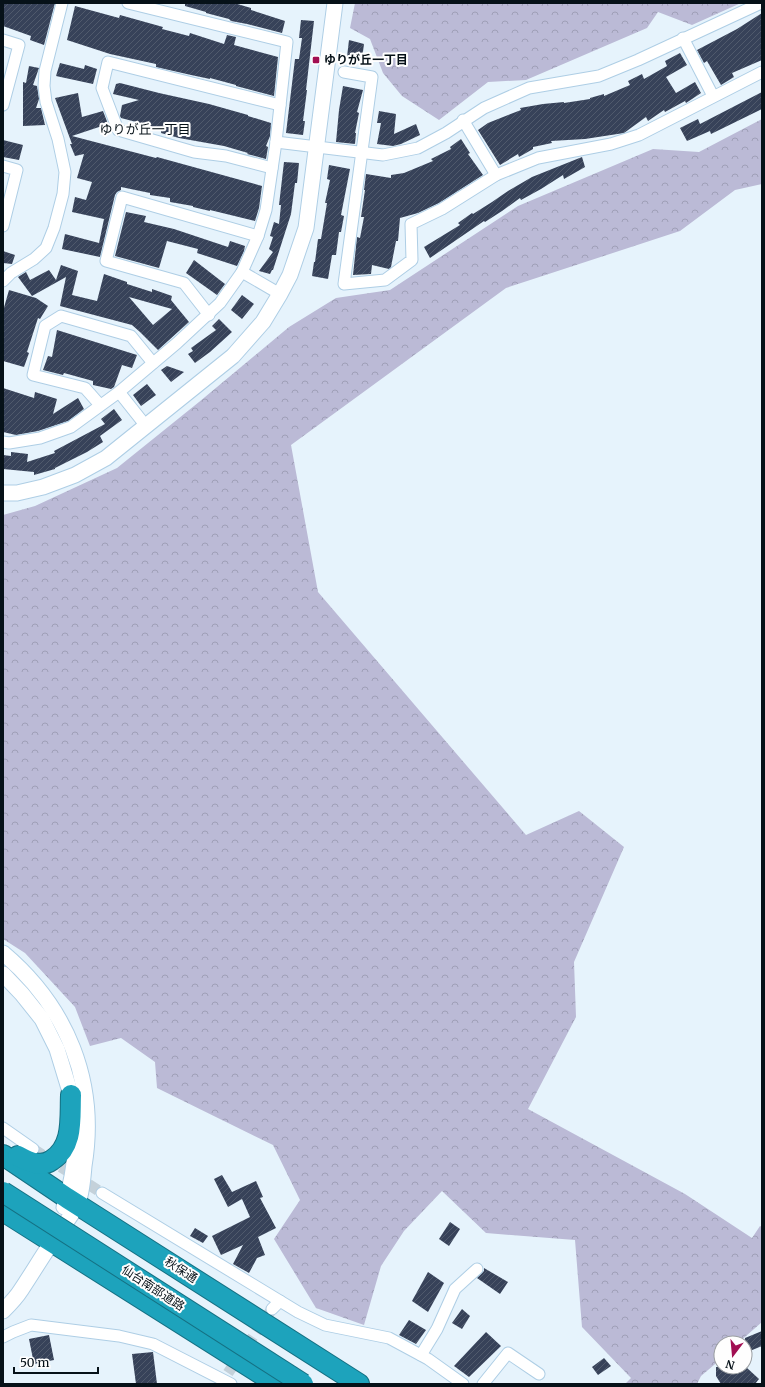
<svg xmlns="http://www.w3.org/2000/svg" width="765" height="1387" font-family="Merriweather,'Noto Sans JP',serif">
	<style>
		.forest { fill: url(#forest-crowns) }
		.building { fill: url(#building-hatch); fill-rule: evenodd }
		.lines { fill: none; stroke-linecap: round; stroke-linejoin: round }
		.street-tunnel { stroke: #c4d1da; stroke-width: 11; stroke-dasharray: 11 5.5; stroke-linecap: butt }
		.street-casing { stroke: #aecee5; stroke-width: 13 }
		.secondary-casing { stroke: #aecee5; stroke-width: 17 }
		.highway-casing { stroke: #157083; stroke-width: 22 }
		.street { stroke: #fff; stroke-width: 11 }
		.secondary { stroke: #fff; stroke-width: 15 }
		.highway { stroke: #1da3bc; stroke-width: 20 }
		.highway-bridge-casing { stroke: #157083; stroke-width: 22; stroke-linecap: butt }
		.highway-bridge { stroke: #1da3bc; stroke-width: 20 }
		.poi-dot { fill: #a10e52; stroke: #fefefe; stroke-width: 1.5 }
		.labels { text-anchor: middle; stroke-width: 4; stroke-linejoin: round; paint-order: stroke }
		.poi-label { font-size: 12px; font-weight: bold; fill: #061118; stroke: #fefefe; text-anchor: start }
		.street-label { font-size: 12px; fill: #061118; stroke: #fefefe }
		.neighbourhood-label { font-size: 13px; fill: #061118; stroke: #fefefe }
	</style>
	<defs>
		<pattern id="forest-crowns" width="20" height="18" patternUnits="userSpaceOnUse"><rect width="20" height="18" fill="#bbbad6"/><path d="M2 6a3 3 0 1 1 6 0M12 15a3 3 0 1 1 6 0" fill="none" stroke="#9f9fb7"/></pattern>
		<pattern id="building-hatch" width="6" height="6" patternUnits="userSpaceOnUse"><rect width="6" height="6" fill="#374259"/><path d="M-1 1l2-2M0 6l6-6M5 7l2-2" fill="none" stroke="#505a6c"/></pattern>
	</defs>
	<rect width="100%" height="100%" fill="#e6f3fc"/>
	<g class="forest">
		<polygon points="355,3 741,3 692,25 658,12 647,28 526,80 488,82 439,120 402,96 383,73 370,39 350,28"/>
		<polygon points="762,119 762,184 735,190 680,231 506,288 291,445 318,592 526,835 579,811 624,847 574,962 576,1017 528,1109 685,1194 752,1238 760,1226 762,1227 762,1322 738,1343 721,1343 721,1359 701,1376 697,1384 625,1384 631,1378 582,1327 575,1240 486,1233 442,1191 404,1231 381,1266 364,1325 316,1308 274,1239 300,1200 273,1145 157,1088 155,1062 121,1038 90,1046 75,1007 25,953 3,939 3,515 35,506 117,468 199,402 289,327 336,298 390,290 518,206 653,149 699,152"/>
	</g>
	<g class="building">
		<polygon points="3,3 55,3 44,45 30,40 31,36 3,26"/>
		<polygon points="185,3 234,3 251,8 251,10 285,21 282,33 247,24 231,21 229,19 206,13 206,12 185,6"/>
		<polygon points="75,6 119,18 120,15 163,27 162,29 189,36 190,33 224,44 227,35 236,37 234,45 278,57 274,96 236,86 236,85 210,78 210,79 191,75 156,67 156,64 110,54 67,40"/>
		<polygon points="762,13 762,60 732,73 734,77 721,85 707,61 704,63 697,50 737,29"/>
		<polygon points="301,20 314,21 306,90 307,90 303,121 305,121 303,135 286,133 295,59 299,59 302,38 299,38"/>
		<polygon points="349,40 364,44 362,59 347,57"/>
		<polygon points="680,53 687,65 666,77 676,93 695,82 701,93 686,103 685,101 665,112 664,110 648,121 646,117 624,133 585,139 551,141 552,143 533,147 533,149 519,157 518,154 500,165 478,130 488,123 521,110 520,108 543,104 564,102 564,103 590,99 590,98 604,94 604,96 630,85 628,81 642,74 644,79 667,66 665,61"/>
		<polygon points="60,63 84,69 85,65 97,69 93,84 56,76"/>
		<polygon points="29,66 39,68 33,85 37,86 39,99 36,108 41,108 45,125 23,126 23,82 26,83"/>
		<polygon points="120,83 159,93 209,104 248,115 248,116 271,123 270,136 266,146 268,147 266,159 247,154 248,153 224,146 179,138 161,133 161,130 139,125 140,123 121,118 120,116 122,105 139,100 113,94 116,84"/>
		<polygon points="343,86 363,90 357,112 359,113 355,133 356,133 355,144 336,142 339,110"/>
		<polygon points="762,92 762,109 711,134 710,131 687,141 680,128 698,119 700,124"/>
		<polygon points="78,93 82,117 103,111 108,124 72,136 156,158 157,157 262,186 259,208 255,221 210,210 210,211 193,207 193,206 170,202 170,198 150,195 150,193 121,187 121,190 117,192 115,195 100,257 62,249 65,234 99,243 104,219 72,212 75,197 86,200 92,182 77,178 84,154 75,156 70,144 72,144 55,98"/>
		<polygon points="379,111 396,114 394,134 416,124 420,135 401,144 393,146 377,144 381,123 377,123"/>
		<polygon points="461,139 470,153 468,154 483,175 439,203 418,213 400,218 398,241 396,241 391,267 389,269 372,265 371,274 353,275 357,237 360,238 364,217 361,217 365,190 364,190 366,174 391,178 391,175 404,173 433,161 431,159 451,149 450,147"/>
		<polygon points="3,140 23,145 19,160 3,157"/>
		<polygon points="582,157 585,167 564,179 563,175 541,189 521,200 520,198 502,211 485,222 484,221 430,258 424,247 460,225 458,223 472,213 473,214 492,202 508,191 532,177"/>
		<polygon points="284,162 299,163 297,183 295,183 291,214 273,270 272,270 270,274 259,271 273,252 269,249 273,237 270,236 274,222 279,224 281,205 279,205"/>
		<polygon points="329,165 350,169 341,215 344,216 341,232 339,232 336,255 332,255 328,279 312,276 314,262 315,262 318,239 321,239 327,203 325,203 330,180 327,179"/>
		<polygon points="126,212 146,216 144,222 174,229 228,247 230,241 245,246 244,251 237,266 197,253 198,249 167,241 159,268 115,256"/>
		<polygon points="3,251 15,255 12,264 3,263"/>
		<polygon points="194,260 225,284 217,295 186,273"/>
		<path d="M61,265l17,6 -6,24 25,6 7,-27 23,8v2l25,8v-3l20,7 -1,4 18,22 -31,28 -18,-18 -8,-7 -72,-19 6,-29 -34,19 -14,-19 8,-5 4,8 19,-10 7,10zM129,297l43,12 -19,16z"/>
		<polygon points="9,290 36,298 48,306 40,319 38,318 27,352 29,353 24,367 3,361 3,311"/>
		<polygon points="242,295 254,304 242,319 231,310"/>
		<polygon points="219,319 232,332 210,352 195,363 188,354 193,351 191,348 216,330 212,326"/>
		<polygon points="57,330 137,355 132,368 122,365 114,387 111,389 93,385 93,381 64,373 63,375 43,370 48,356 52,357"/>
		<polygon points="167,366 184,372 171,382 161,370"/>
		<polygon points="147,384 156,395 141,406 133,395"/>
		<polygon points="3,388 34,398 35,392 57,399 53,414 78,398 84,409 68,421 38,431 16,435 3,432"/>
		<polygon points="114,409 122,420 100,436 103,442 87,452 55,468 55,469 34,475 34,472 3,469 3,455 11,456 11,452 28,454 27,462 55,453 54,451 105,424 101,419"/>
		<polygon points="222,1175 232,1192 256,1181 263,1197 260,1198 276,1228 258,1237 265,1255 257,1258 249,1273 233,1264 243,1245 221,1255 212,1236 250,1217 242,1199 228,1207 214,1179"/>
		<polygon points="450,1222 460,1229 449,1246 439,1239"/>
		<polygon points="195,1228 208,1236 203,1243 190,1236"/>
		<polygon points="484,1268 508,1282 500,1294 477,1278 484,1271"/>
		<polygon points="428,1272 444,1283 428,1312 412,1301"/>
		<polygon points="462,1309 470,1316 462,1329 452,1323"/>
		<polygon points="409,1320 426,1330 416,1344 399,1335"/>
		<polygon points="762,1331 762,1346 745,1353 745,1338"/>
		<polygon points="486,1332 501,1346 469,1377 454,1366"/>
		<polygon points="49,1335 54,1360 34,1364 29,1339"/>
		<polygon points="153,1352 157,1384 136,1384 132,1354"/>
		<polygon points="604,1358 611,1366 598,1375 592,1367"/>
		<polygon points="716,1367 746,1367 759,1379 755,1384 721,1384 716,1376"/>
	</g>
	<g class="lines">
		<g class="street-tunnel">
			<polyline points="33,1149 102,1193"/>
			<polyline points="228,1373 272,1309"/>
		</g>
		<g class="street-casing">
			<g id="street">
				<polyline points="683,38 713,96"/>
				<polyline points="3,40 19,45 3,105"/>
				<polyline points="344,72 372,77 344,284 385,280 412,260 411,224 442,209 496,175 538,158 611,144 639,135 762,72"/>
				<polyline points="463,120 496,175"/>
				<polyline points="276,142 383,155 418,148 446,133 484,108 529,88 599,76 638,60 761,3"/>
				<polyline points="3,166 17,170 3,226"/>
				<polyline points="272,168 226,156 194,152 118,130 102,88 108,62 280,105"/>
				<polyline points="242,272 280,294"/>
				<polyline points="3,281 11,273 34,259 46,248 54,228 63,194 65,172 58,139 46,102 44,86 45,71 62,3"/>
				<polyline points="209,315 184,283 106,261 122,197 258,236"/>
				<polyline points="119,392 146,426"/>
				<polyline points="100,405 85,388 33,375 45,326 61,316 131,336 153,363"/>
				<polyline points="3,442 9,443 40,438 71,427 119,392 177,343 220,303 242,272 258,236 266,210 276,142 287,42 128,3"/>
				<polyline points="3,1128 33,1149"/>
				<polyline points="102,1193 298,1312 325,1325 389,1338 428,1359 463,1384"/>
				<polyline points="272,1309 280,1301"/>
				<polyline points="3,1337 13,1332 31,1325 119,1336 153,1344 231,1384"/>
				<polyline points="421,1355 437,1329 455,1289 477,1269"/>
				<polyline points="483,1384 508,1353 539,1374"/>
			</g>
		</g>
		<g class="secondary-casing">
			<g id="secondary">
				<polyline points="3,493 17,493 43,487 75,475 106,458 233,356 263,322 280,294 290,275 306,228 335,3"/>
				<path d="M3,953c64,54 95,129 81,213 -1,11 -2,29 -7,39 -6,12 -19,28 -27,40 -10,15 -19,30 -29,45 -5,8 -12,15 -18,21"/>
				<polyline points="3,974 22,994 42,1019 57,1049 71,1095 72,1105"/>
				<path d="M64,1207c8,-24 13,-53 10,-78"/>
			</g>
		</g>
		<g class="highway-casing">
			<g id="highway">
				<polyline points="3,1155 67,1198 359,1384"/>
				<path d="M18,1156c11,6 23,12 34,4 22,-14 18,-42 19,-65"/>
				<polyline points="3,1211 277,1384"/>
			</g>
		</g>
		<use href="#street" class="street"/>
		<use href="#secondary" class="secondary"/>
		<use href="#highway" class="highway"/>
		<g class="highway-bridge-casing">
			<polyline id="highway-bridge" points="3,1192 303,1384"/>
		</g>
		<use href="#highway-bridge" class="highway-bridge"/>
	</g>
	<rect class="poi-dot" x="312" y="56" width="8" height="8" rx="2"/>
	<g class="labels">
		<g class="poi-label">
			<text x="324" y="64">ゆりが丘一丁目</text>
		</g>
		<g class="street-label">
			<text transform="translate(181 1270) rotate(33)" y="4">秋保通</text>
			<text transform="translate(153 1288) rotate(33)" y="4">仙台南部道路</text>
		</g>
		<g class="neighbourhood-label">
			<text x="145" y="134">ゆりが丘一丁目</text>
		</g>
	</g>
	<rect width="765" height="1387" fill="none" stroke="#061118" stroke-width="8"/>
	<g transform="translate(733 1355) rotate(196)"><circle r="19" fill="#fefefe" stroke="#9b9fa2"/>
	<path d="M0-3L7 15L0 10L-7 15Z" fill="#a10e52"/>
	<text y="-6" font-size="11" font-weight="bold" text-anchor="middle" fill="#061118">N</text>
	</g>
	<path d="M14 1367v6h84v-6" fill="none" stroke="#061118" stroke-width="2"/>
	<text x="20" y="1367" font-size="12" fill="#061118" stroke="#fefefe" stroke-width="3" paint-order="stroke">50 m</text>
</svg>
